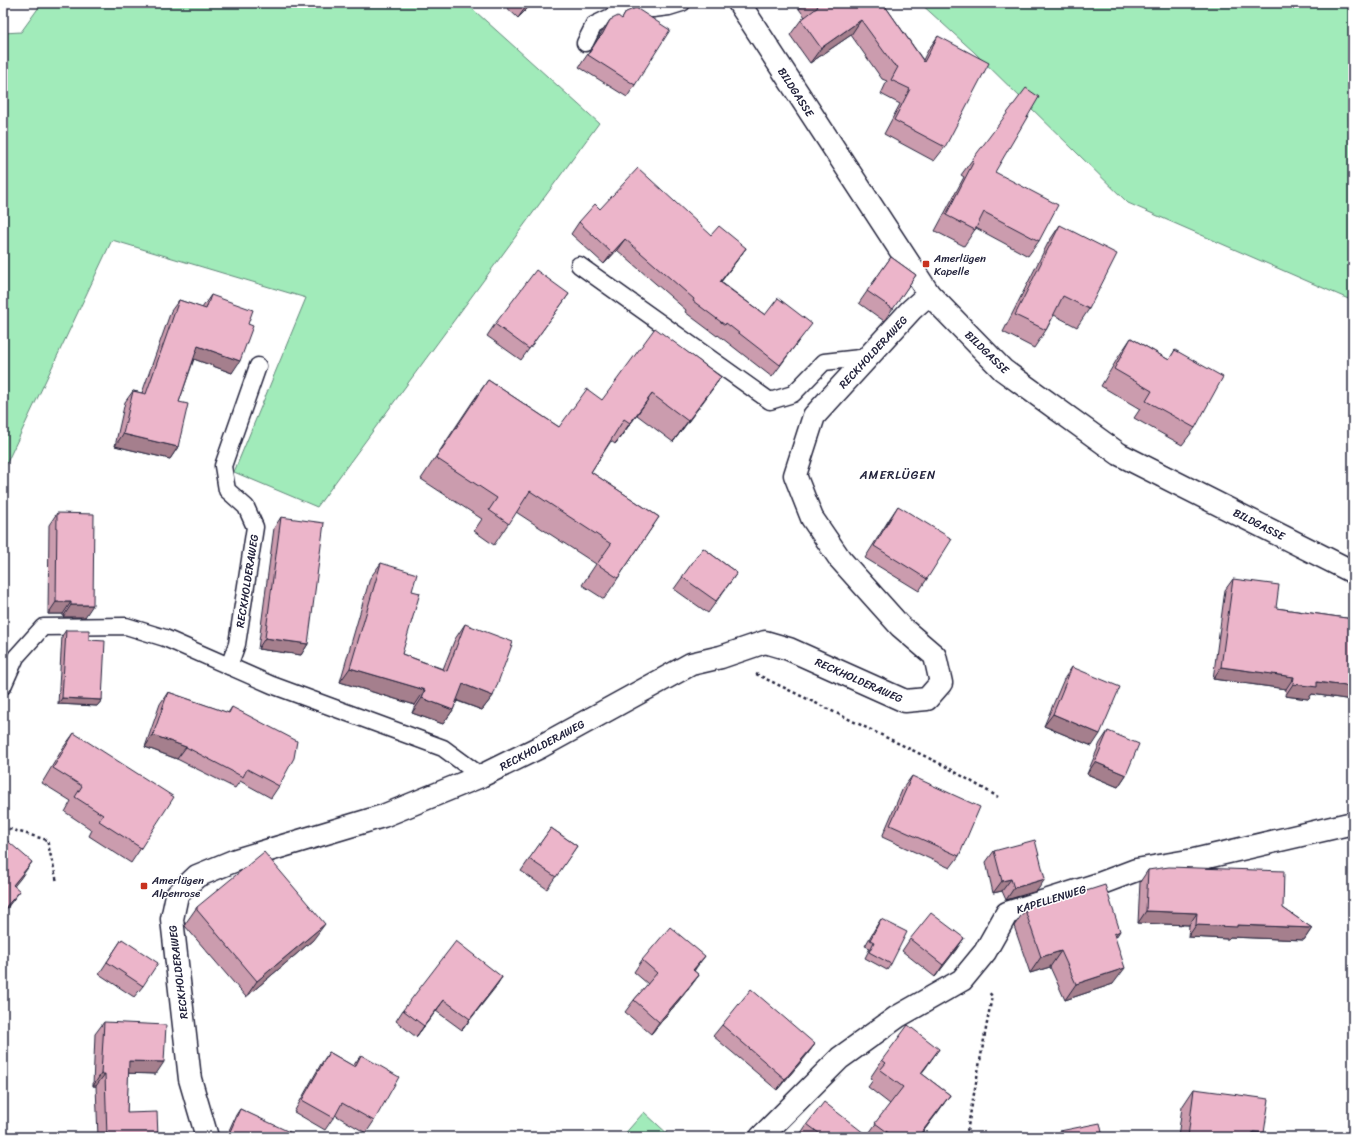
<svg xmlns="http://www.w3.org/2000/svg" width="1356" height="1140" font-family="Sriracha,sans-serif">
	<style>
		.green { fill: #a1ebba; stroke: #62867a }
		.lines { fill: none; stroke-linecap: round; stroke-linejoin: round }
		.service-casing { stroke: #22223b; stroke-width: 19 }
		.minor-casing { stroke: #22223b; stroke-width: 25 }
		.path { stroke: #22223b; stroke-width: 2.5; stroke-dasharray: 3 3; stroke-linecap: butt }
		.service { stroke: #fff; stroke-width: 16 }
		.minor { stroke: #fff; stroke-width: 22 }
		.wall { fill: #cb9cae; stroke: #22223b }
		.shaded-wall { fill: #a57f8d; stroke: #22223b }
		.building { fill: #ecb5ca; stroke: #22223b }
		.poi-dot { fill: #c8321e; stroke: #fff; stroke-width: 1.5 }
		.labels { text-anchor: middle; stroke-width: 3; stroke-linejoin: round; paint-order: stroke }
		.street-label { font-size: 11px; fill: #22223b; stroke: #fff }
		.poi-label { font-size: 11px; fill: #22223b; stroke: #fff; text-anchor: start }
		.neighbourhood-label { font-size: 12px; letter-spacing: 1px; fill: #22223b; stroke: #fff }
	</style>
	<rect width="100%" height="100%" fill="#fff"/>
	<filter id="ink" filterUnits="userSpaceOnUse"><feTurbulence type="fractalNoise" baseFrequency=".025" numOctaves="2"/><feDisplacementMap in="SourceGraphic" scale="8" xChannelSelector="R" yChannelSelector="G"/><feConvolveMatrix kernelMatrix="1 2 1 2 8 2 1 2 1" color-interpolation-filters="sRGB"/></filter>
	<g filter="url(#ink)">
		<g class="green">
			<polygon points="42,3 466,3 599,123 317,507 234,472 306,298 112,240 3,471 3,33 21,32"/>
			<polygon points="920,3 1353,3 1353,301 1128,203 974,52"/>
			<polygon points="644,1112 671,1137 622,1137"/>
		</g>
		<g class="lines">
			<g class="service-casing">
				<g id="service">
					<polyline points="585,43 594,25 627,9 653,9 669,7 682,3"/>
					<polyline points="579,265 770,401 793,394 824,362 869,357"/>
					<polyline points="229,666 237,644 255,527 246,507 227,490 223,466 258,366"/>
					<polyline points="3,686 16,657 43,627 126,626 165,638 272,685 443,748 481,776"/>
				</g>
			</g>
			<g class="minor-casing">
				<g id="minor">
					<polyline points="739,3 929,294 1003,370 1119,454 1353,572"/>
					<polyline points="207,1137 190,1079 172,919 177,895 197,876 236,860 383,816 481,776 538,748 691,664 721,657 765,642 789,649 905,701 927,699 941,683 935,656 900,626 840,559 812,518 795,475 814,416 911,310 929,294"/>
					<polyline points="761,1137 840,1058 897,1017 962,980 985,952 1007,913 1099,884 1136,870 1194,860 1353,823"/>
				</g>
			</g>
			<g class="path">
				<polyline points="756,674 945,766 998,797"/>
				<polyline points="3,827 47,840 57,882"/>
				<polyline points="966,1137 992,996 988,991"/>
			</g>
			<use href="#service" class="service"/>
			<use href="#minor" class="minor"/>
		</g>
		<g class="wall">
			<polygon points="502,3 533,3 518,18"/>
			<polygon points="803,3 883,3 923,60 928,50 938,36 945,147 934,161 884,134 900,104 881,94 887,81 882,79 851,35 810,63 790,35 801,20 805,17 799,9"/>
			<polygon points="626,12 635,85 627,97 579,67 598,39 602,32 610,20 622,19"/>
			<polygon points="972,160 995,172 1039,241 1028,256 976,228 964,246 935,231 964,177 961,175"/>
			<polygon points="600,209 711,235 746,248 721,282 765,315 803,335 772,377 718,335 717,336 685,312 686,310 617,250 604,264 571,234 579,222"/>
			<polygon points="1060,225 1089,309 1077,327 1054,315 1046,330 1034,348 1003,332 1048,243"/>
			<polygon points="891,257 916,275 884,321 859,303"/>
			<polygon points="569,294 521,360 487,336 495,324"/>
			<polygon points="211,295 248,324 232,373 194,359 179,402 178,447 170,459 115,446 125,402 133,391 142,393 171,311 179,300 202,308"/>
			<polygon points="1131,338 1169,360 1175,350 1195,428 1182,445 1134,418 1140,409 1101,386 1119,356"/>
			<polygon points="721,377 673,442 637,415 615,444 611,441 591,472 659,517 604,599 582,585 596,564 516,512 494,545 474,531 482,519 421,479 473,401 488,380 559,427 602,400"/>
			<polygon points="898,506 927,579 919,591 865,558 890,518"/>
			<polygon points="57,513 85,617 63,617 63,614 48,614 49,525"/>
			<polygon points="281,517 308,644 301,655 258,649 274,528"/>
			<polygon points="703,548 737,573 708,613 674,589"/>
			<polygon points="381,563 412,591 402,654 443,669 455,639 465,624 493,696 482,710 457,701 453,710 443,724 412,713 415,705 340,682 370,578"/>
			<polygon points="1233,579 1276,608 1353,619 1353,698 1352,700 1312,694 1308,699 1285,696 1286,689 1213,679 1225,590"/>
			<polygon points="66,630 89,640 102,700 97,706 58,704 62,636"/>
			<polygon points="1072,667 1092,746 1044,726 1064,679"/>
			<polygon points="168,692 228,713 232,707 279,786 271,798 240,781 235,788 177,759 145,747 160,704"/>
			<polygon points="1108,731 1126,775 1118,787 1087,774 1100,743"/>
			<polygon points="74,733 141,848 131,863 89,836 92,830 65,812 71,801 42,783 63,748"/>
			<polygon points="912,776 959,856 950,868 882,837 903,788"/>
			<polygon points="551,828 577,846 547,889 521,871"/>
			<polygon points="994,851 1037,891 1006,900 1002,891 993,893 986,862"/>
			<polygon points="1148,870 1283,908 1312,928 1304,940 1230,937 1228,939 1188,937 1189,925 1138,923 1140,882"/>
			<polygon points="1055,901 1115,938 1113,984 1065,1000 1050,967 1030,973 1014,926 1027,907"/>
			<polygon points="197,907 313,940 246,997 185,926 185,924"/>
			<polygon points="881,919 891,964 887,970 865,958 870,948 865,946 877,925"/>
			<polygon points="964,938 935,977 902,951 910,939"/>
			<polygon points="122,939 143,986 134,997 99,974"/>
			<polygon points="642,960 696,968 694,971 699,975 690,987 651,1034 625,1012 634,1000 648,984 634,972"/>
			<polygon points="502,977 462,1030 436,1011 416,1037 396,1021 403,1010"/>
			<polygon points="104,1022 156,1074 128,1073 127,1113 158,1137 98,1137 96,1086 93,1086 95,1034"/>
			<polygon points="722,1025 815,1044 806,1056 777,1090 713,1036"/>
			<polygon points="329,1052 353,1066 361,1055 374,1121 366,1133 335,1115 325,1130 294,1112 321,1064"/>
			<polygon points="882,1060 927,1066 921,1073 950,1095 919,1137 800,1137 799,1136 807,1124 867,1136 890,1104 868,1087 873,1080 870,1078"/>
			<polygon points="1194,1089 1262,1137 1178,1137 1182,1107"/>
			<polygon points="240,1109 296,1137 226,1137 236,1115"/>
			<polygon points="1060,1131 1103,1137 1055,1137"/>
		</g>
		<g class="shaded-wall">
			<polygon points="530,3 533,3 518,18 525,8"/>
			<polygon points="861,20 851,35 810,63 821,48"/>
			<polygon points="625,239 617,250 604,264 612,253"/>
			<polygon points="746,248 738,259 712,293 720,282"/>
			<polygon points="198,346 240,361 232,373 191,358"/>
			<polygon points="721,377 706,398 673,442 688,421"/>
			<polygon points="652,394 637,415 615,444 630,423"/>
			<polygon points="123,434 178,447 170,459 115,446"/>
			<polygon points="56,602 71,602 63,614 48,614"/>
			<polygon points="71,605 93,605 85,617 63,617"/>
			<polygon points="265,638 308,644 301,655 258,649"/>
			<polygon points="1221,667 1294,677 1286,689 1213,679"/>
			<polygon points="350,668 425,690 415,705 340,682"/>
			<polygon points="1317,682 1353,687 1353,698 1352,700 1312,694 1308,699 1285,696 1293,684"/>
			<polygon points="463,684 493,696 482,710 453,699"/>
			<polygon points="62,698 102,700 97,706 58,704"/>
			<polygon points="422,698 453,710 443,724 412,713"/>
			<polygon points="1053,714 1100,734 1092,746 1044,726"/>
			<polygon points="153,735 186,747 177,759 145,747"/>
			<polygon points="1095,762 1126,775 1118,787 1087,774"/>
			<polygon points="32,862 20,879 3,900 13,885"/>
			<polygon points="1011,879 1002,891 993,893 1002,881"/>
			<polygon points="1045,879 1037,891 1006,900 1014,888"/>
			<polygon points="20,891 7,908 3,913 3,910"/>
			<polygon points="1146,911 1197,913 1189,925 1138,923"/>
			<polygon points="325,924 313,940 246,997 257,981"/>
			<polygon points="1196,925 1237,925 1312,928 1304,940 1230,937 1228,939 1188,937"/>
			<polygon points="1120,931 1109,948 1114,934"/>
			<polygon points="964,938 956,950 935,977 943,965"/>
			<polygon points="1061,951 1050,967 1030,973 1041,957"/>
			<polygon points="705,956 696,968 685,982 693,970"/>
			<polygon points="1125,968 1113,984 1065,1000 1076,984"/>
			<polygon points="699,975 690,987 651,1034 659,1022"/>
			<polygon points="502,977 495,988 462,1030 470,1019"/>
			<polygon points="444,1000 436,1011 416,1037 424,1026"/>
			<polygon points="815,1044 806,1056 777,1090 785,1079"/>
			<polygon points="939,1049 927,1066 909,1090 921,1073"/>
			<polygon points="129,1061 164,1062 156,1074 120,1073"/>
			<polygon points="101,1074 105,1074 96,1086 93,1086"/>
			<polygon points="950,1095 938,1112 919,1137 918,1137"/>
			<polygon points="1253,1132 1264,1133 1262,1137 1249,1137"/>
		</g>
		<g class="building">
			<polygon points="520,3 530,3 525,8"/>
			<polygon points="815,3 883,3 924,62 938,36 989,63 945,147 894,120 910,89 891,80 898,67 893,64 861,20 821,48 801,20 818,7"/>
			<polygon points="636,8 670,30 635,85 588,55 598,39 602,35 610,20 618,16 622,19 626,12"/>
			<polygon points="1026,88 1039,97 995,172 1058,205 1039,241 984,212 975,230 946,215 974,161 972,160"/>
			<polygon points="638,168 711,235 719,226 746,248 720,282 765,315 778,298 812,324 780,365 726,323 725,325 693,301 694,299 625,239 612,253 579,222 595,204 600,209"/>
			<polygon points="1060,225 1117,254 1089,309 1063,296 1046,330 1015,315"/>
			<polygon points="891,257 916,275 893,309 867,291"/>
			<polygon points="536,270 569,294 529,349 495,324"/>
			<polygon points="211,295 253,310 248,324 253,326 240,361 198,346 179,402 188,404 178,447 123,434 133,391 146,394 179,300 206,309"/>
			<polygon points="655,328 721,377 688,421 652,394 630,423 624,419 591,472 659,517 618,578 597,564 611,544 530,491 509,524 489,510 497,498 436,458 488,380 559,427 587,389 602,400"/>
			<polygon points="1131,338 1169,360 1175,350 1223,377 1195,428 1146,401 1152,391 1114,369"/>
			<polygon points="898,506 952,539 927,579 874,546"/>
			<polygon points="57,513 94,514 93,605 71,605 71,602 56,602"/>
			<polygon points="281,517 324,523 308,644 265,638"/>
			<polygon points="703,548 737,573 716,601 682,577"/>
			<polygon points="381,563 417,574 412,591 420,593 402,654 447,671 465,624 513,642 493,696 463,684 453,710 422,698 425,690 350,668"/>
			<polygon points="1233,579 1279,585 1276,608 1353,619 1353,687 1317,682 1317,687 1293,684 1294,677 1221,667"/>
			<polygon points="66,630 89,630 89,640 105,641 102,700 62,698"/>
			<polygon points="1072,667 1120,687 1100,734 1053,714"/>
			<polygon points="168,692 229,713 232,707 297,741 294,758 279,786 247,769 243,777 186,747 153,735"/>
			<polygon points="1108,731 1139,744 1126,775 1095,762"/>
			<polygon points="74,733 174,797 141,848 99,821 103,815 75,797 82,786 53,768"/>
			<polygon points="912,776 980,807 959,856 890,825"/>
			<polygon points="551,828 577,846 556,877 529,859"/>
			<polygon points="3,837 32,862 13,885 20,891 3,910"/>
			<polygon points="1035,840 1045,879 1014,888 1011,879 1002,881 994,851"/>
			<polygon points="264,852 325,924 257,981 197,910 197,907"/>
			<polygon points="1169,867 1284,871 1283,908 1312,928 1237,925 1237,927 1196,925 1197,913 1146,911 1148,870"/>
			<polygon points="1105,885 1120,931 1114,934 1125,968 1076,984 1061,951 1041,957 1025,910 1027,907 1054,899 1055,901"/>
			<polygon points="931,913 964,938 943,965 910,939"/>
			<polygon points="881,919 907,932 891,964 869,952 874,942 870,940"/>
			<polygon points="670,927 705,956 693,970 699,975 659,1022 634,1000 657,973 642,960"/>
			<polygon points="122,939 158,963 143,986 107,962"/>
			<polygon points="456,941 502,977 470,1019 444,1000 424,1026 403,1010"/>
			<polygon points="751,989 815,1044 785,1079 722,1025"/>
			<polygon points="104,1022 166,1025 164,1062 129,1061 127,1113 157,1112 158,1137 107,1137 105,1074 101,1074"/>
			<polygon points="908,1025 939,1049 921,1073 950,1095 918,1137 894,1137 875,1123 903,1087 880,1070 886,1063 882,1060"/>
			<polygon points="329,1052 355,1067 361,1055 399,1077 374,1121 342,1103 334,1118 302,1100"/>
			<polygon points="1194,1089 1269,1099 1264,1133 1253,1132 1252,1137 1188,1137"/>
			<polygon points="824,1102 869,1137 824,1137 807,1124"/>
			<polygon points="240,1109 296,1135 296,1137 236,1137 229,1134"/>
			<polygon points="1100,1123 1103,1137 1061,1137 1060,1131"/>
		</g>
	</g>
	<g class="poi-dot">
		<rect x="922" y="260" width="8" height="8" rx="2"/>
		<rect x="140" y="882" width="8" height="8" rx="2"/>
	</g>
	<g class="labels">
		<g class="street-label">
			<text transform="translate(796 92) rotate(57)" y="4">BILDGASSE</text>
			<text transform="translate(873 352) rotate(-47)" y="4">RECKHOLDERAWEG</text>
			<text transform="translate(987 352) rotate(44)" y="4">BILDGASSE</text>
			<text transform="translate(1259 524) rotate(27)" y="4">BILDGASSE</text>
			<text transform="translate(247 581) rotate(-81)" y="4">RECKHOLDERAWEG</text>
			<text transform="translate(859 680) rotate(24)" y="4">RECKHOLDERAWEG</text>
			<text transform="translate(542 745) rotate(-28)" y="4">RECKHOLDERAWEG</text>
			<text transform="translate(1051 899) rotate(-17)" y="4">KAPELLENWEG</text>
			<text transform="translate(178 972) rotate(-97)" y="4">RECKHOLDERAWEG</text>
		</g>
		<g class="poi-label">
			<text x="934" y="262">Amerlügen<tspan x="934" dy="13">Kapelle</tspan></text>
			<text x="152" y="884">Amerlügen<tspan x="152" dy="13">Alpenrose</tspan></text>
		</g>
		<g class="neighbourhood-label">
			<text x="898" y="479">AMERLÜGEN</text>
		</g>
	</g>
	<rect width="1356" height="1140" fill="none" stroke="#fff" stroke-width="16"/>
	<rect x="8" y="8" width="1340" height="1124" fill="none" stroke="#22223b" stroke-width="1.5" filter="url(#ink)"/>
</svg>
